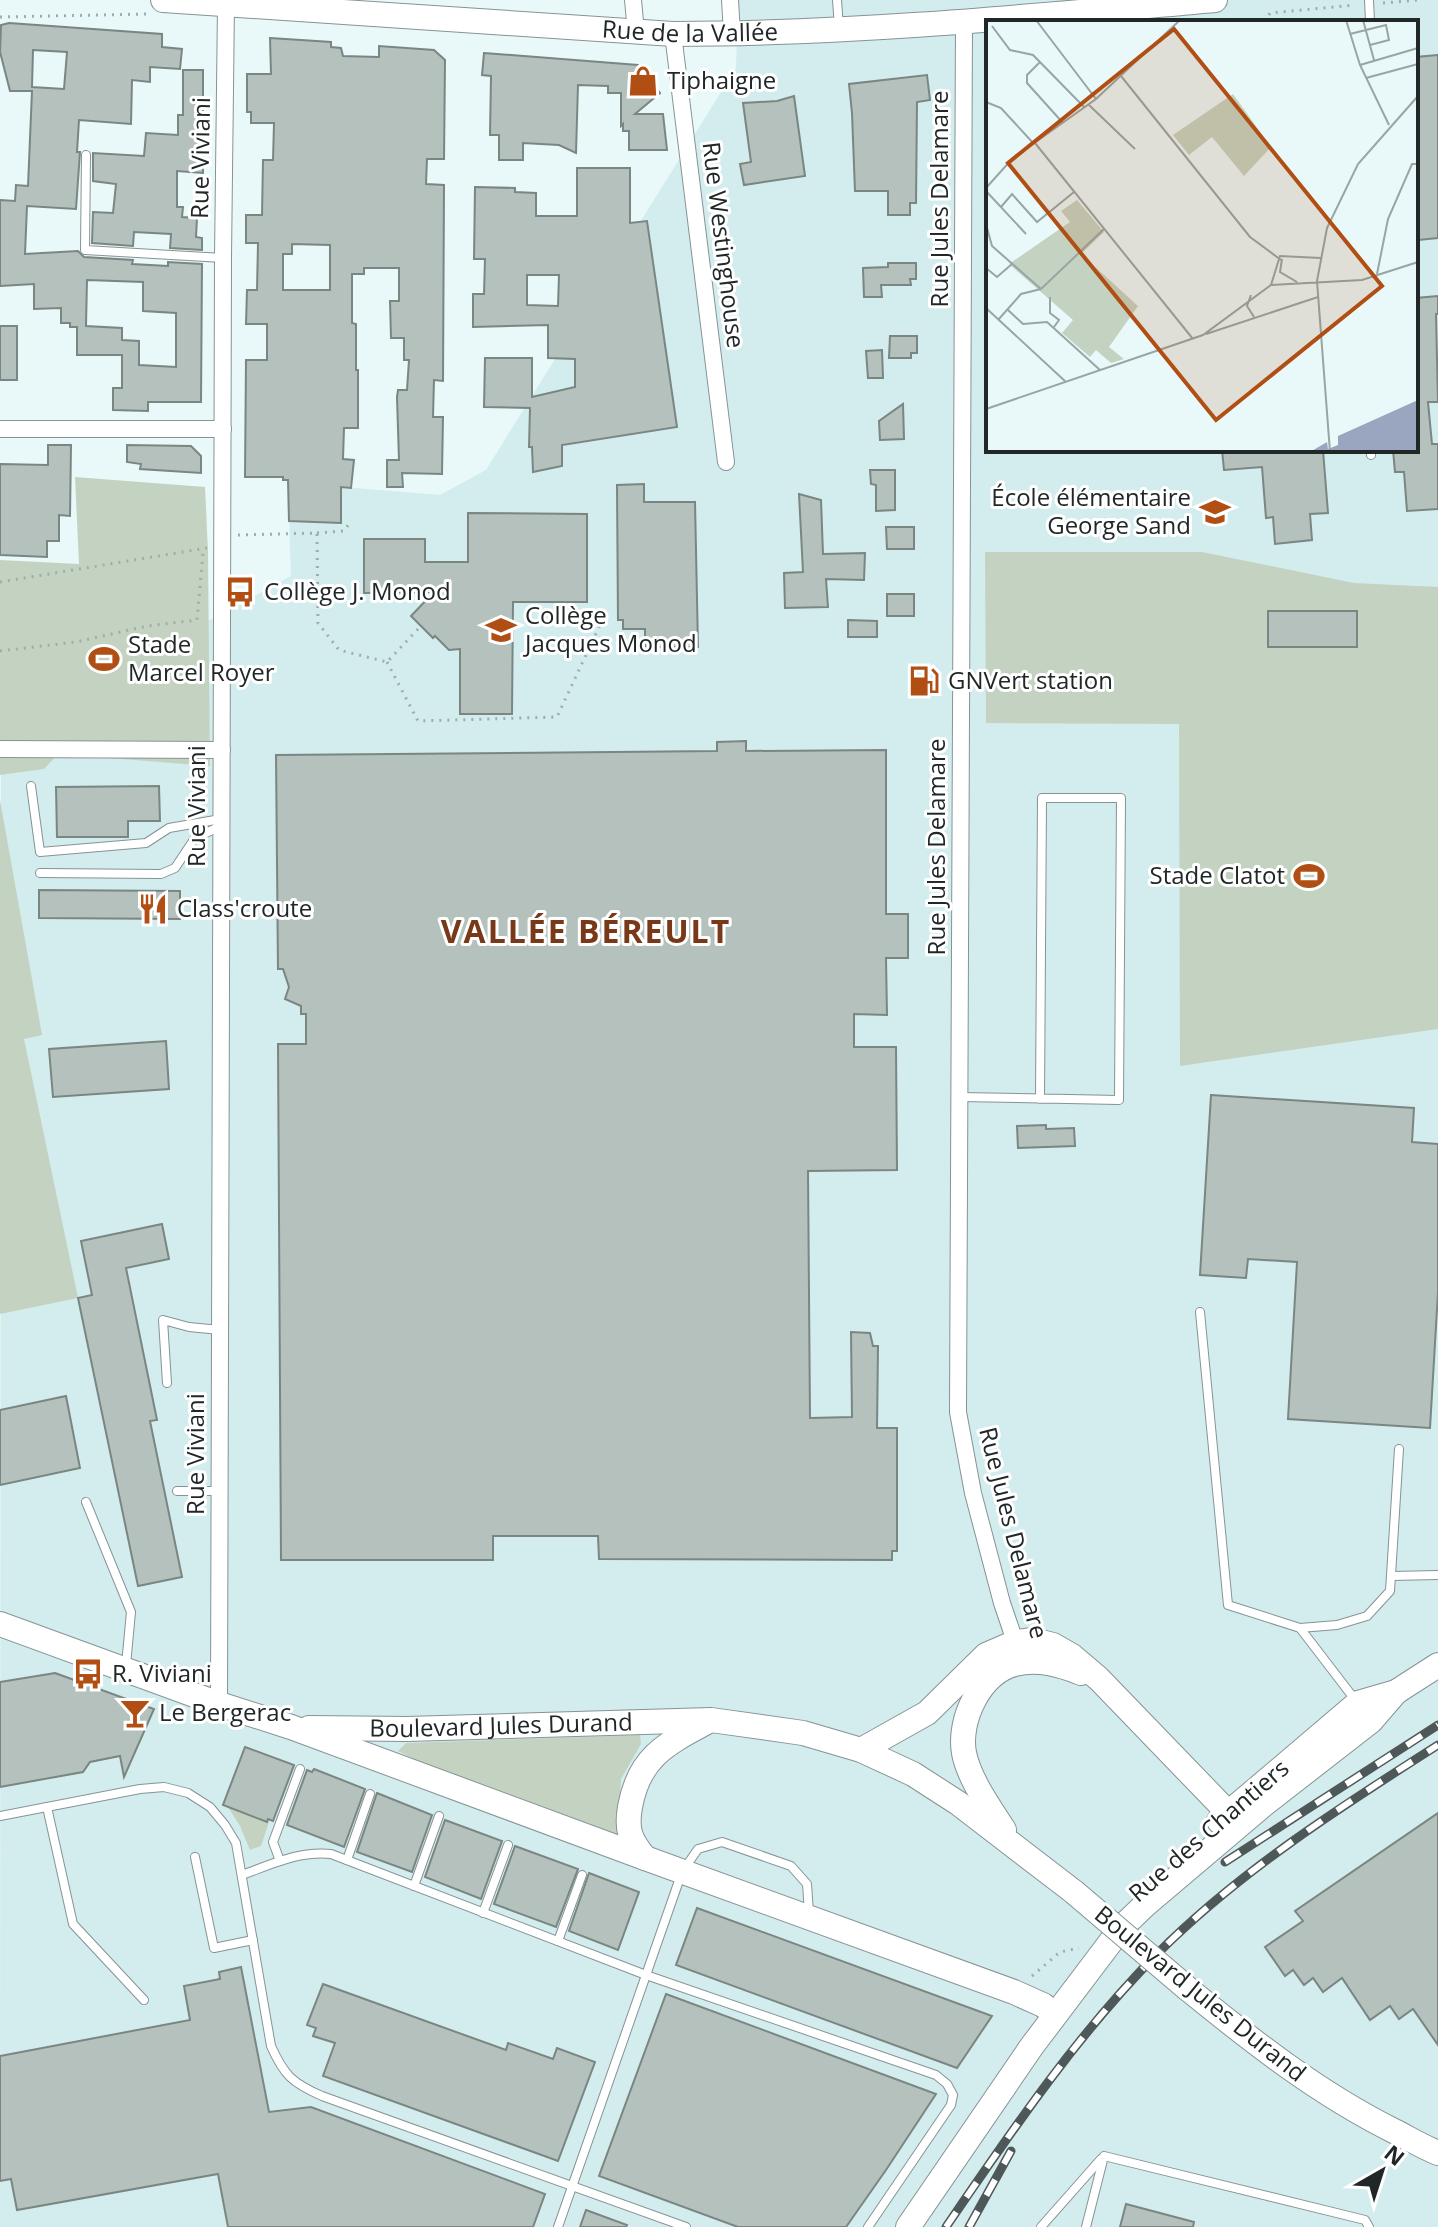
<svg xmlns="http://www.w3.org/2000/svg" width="1438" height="2227" font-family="'Open Sans',sans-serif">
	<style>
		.built { fill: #d3ecee; fill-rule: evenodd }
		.green { fill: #c4d3c1 }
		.building { fill: #b4c1bc; stroke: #7a8682; stroke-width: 2; fill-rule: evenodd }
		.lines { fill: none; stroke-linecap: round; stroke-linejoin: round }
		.lane-casing { stroke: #869395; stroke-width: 10 }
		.street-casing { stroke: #869395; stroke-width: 18 }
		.secondary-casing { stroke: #869395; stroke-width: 26 }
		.path { stroke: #a0acad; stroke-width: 3; stroke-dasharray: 2 6; stroke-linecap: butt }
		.lane { stroke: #fff; stroke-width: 8 }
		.street { stroke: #fff; stroke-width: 16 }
		.secondary { stroke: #fff; stroke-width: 24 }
		.rail-casing { stroke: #4f5858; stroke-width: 9 }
		.rail { stroke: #fff; stroke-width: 6; stroke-dasharray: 18; stroke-linecap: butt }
		.secondary-bridge-casing { stroke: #869395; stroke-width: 26; stroke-linecap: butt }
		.secondary-bridge { stroke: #fff; stroke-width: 24 }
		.labels { text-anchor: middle; stroke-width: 6; stroke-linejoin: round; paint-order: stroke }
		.street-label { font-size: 24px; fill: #212727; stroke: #fff }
		.poi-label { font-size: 24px; fill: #212727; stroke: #fff; text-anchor: start }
		.district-label { font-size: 32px; font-weight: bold; letter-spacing: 2px; fill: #793918; stroke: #fff }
		.inset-road { fill: none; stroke: #99a4a5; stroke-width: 2 }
		.view { fill: #b04e14; fill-opacity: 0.15; stroke: #b04e14; stroke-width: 4 }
		.inset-edge { fill: none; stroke: #212727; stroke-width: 4 }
	</style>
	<rect width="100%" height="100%" fill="#e9f8f9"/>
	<path class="built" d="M738,0h700v2227h-1438l1,-1493 290,-158 -3,-89h54l98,8 46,-25 250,-402zM988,22h428v428h-428z"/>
	<g class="green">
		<polygon points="75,477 205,487 208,552 210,766 58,754 44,769 0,775 0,560 79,564"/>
		<polygon points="985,552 1202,552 1354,583 1438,587 1438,1029 1180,1066 1179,724 986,723"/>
		<polygon points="0,800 42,1035 24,1039 78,1298 0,1314"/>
		<polygon points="640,1735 641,1744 621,1779 618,1826 633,1851 481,1793 398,1751 406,1743"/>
		<polygon points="228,1807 269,1822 261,1846 250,1850 240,1826"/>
	</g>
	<g class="building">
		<path d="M9,23l153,11v13l20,2 -2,20 -30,-2v15l-18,-2 -1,44 -52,-4 -2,32h3l-4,57 -49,-3 -2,48 53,-3 6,6 49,3 -1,4 36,2v-4l34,2 -1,138h-53v9l-35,-1v-22h9v-33h-45v-28h-7v-4h-9v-15l-27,1v-25l-34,2v-86l15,1 1,-16 12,1 4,-95h-22l-10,-39 1,-27zM33,50l34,2 -3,37 -32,-2zM87,280l56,2v29l33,2v54l-37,-2v-24l-17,-1v-12l-36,-2z"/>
		<path d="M270,38l61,4v5l10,1 2,8 36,1v-11l55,4 11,10 -1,99h-17l-1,25 18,1 -1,196 -9,-1 -1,37h10l-1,57 -40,-1 1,14h-16v-27h12l-2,-63 1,-7h9l2,-30h-5v-22h-13l-1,-37h9v-33h-35v6h-12v49l4,1v46h2v58h-14l-1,31 11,1 -3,28 -10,-1v36l-52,-2 -1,-41h-5v-3h-38l1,-117h21v-36h-21l1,-34h10l1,-47h-12v-28h16l1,-55h10l1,-37h-23v-11h-4v-38h24zM292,244l38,1v45h-47v-36h9z"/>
		<polygon points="484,53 638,65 660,93 635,114 663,114 667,150 629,150 629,131 623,131 623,124 621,126 621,93 608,93 608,86 578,85 576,153 559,145 523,143 523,160 499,160 499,135 490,135 491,76 482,75"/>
		<polygon points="1438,55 1438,238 1419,240 1416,219 1416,194 1419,193 1416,165 1416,57"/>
		<polygon points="183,70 203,70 203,173 177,171 177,207 183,207 182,217 197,218 196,237 202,238 202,250 170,248 171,234 134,232 133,246 92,243 93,212 113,213 116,184 93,181 93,153 144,156 146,133 178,135 178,115 183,115"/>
		<polygon points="927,75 930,100 917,102 916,203 910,203 910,215 888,215 888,191 855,191 852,113 849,84"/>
		<polygon points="794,96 805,176 744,185 740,164 751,162 743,103 777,101"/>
		<path d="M577,168h53v55l17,-2 30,206 -115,18v21l-29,6 -1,-25h-3l1,-39 -46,-1 1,-49h47v39l43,-10v-28l-27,-1v-33l-75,2v-33h11l1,-35h-11l1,-72 40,1v4l21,1v23h41zM527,275h32l-1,31 -31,-1z"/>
		<polygon points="888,263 916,263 916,279 910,279 911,285 881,285 882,297 864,297 863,268 888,267"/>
		<polygon points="1438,296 1438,314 1436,314 1438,402 1428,402 1432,444 1438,444 1438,509 1407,511 1404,472 1395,472 1393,450 1416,450 1416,298"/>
		<rect x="0" y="326" width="17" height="54"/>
		<polygon points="890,336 917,336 917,353 911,353 911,358 889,358"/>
		<polygon points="882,350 883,378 868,378 866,351"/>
		<polygon points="903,404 904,439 880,440 879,421"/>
		<polygon points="48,445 71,445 70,516 59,515 59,541 47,541 47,557 0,555 0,464 48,465"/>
		<polygon points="127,445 191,446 201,456 201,473 140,469 141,464 127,462"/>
		<polygon points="1222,450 1323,450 1328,513 1310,514 1312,540 1275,544 1273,517 1266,518 1262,467 1224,470"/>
		<polygon points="870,470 895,470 895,510 876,511 876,485 871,484"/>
		<polygon points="644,484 644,502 695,502 698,647 645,647 645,629 623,629 623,620 618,620 617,485"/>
		<polygon points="799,494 821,500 823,554 865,553 864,580 826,579 828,607 785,608 784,573 803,572"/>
		<polygon points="468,513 587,514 587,602 513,602 512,714 460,714 460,649 449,650 435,636 433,638 411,616 434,592 364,593 364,539 425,539 425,562 468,562"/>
		<polygon points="886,527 914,527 914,549 887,549"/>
		<rect x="887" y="594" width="27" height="22"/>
		<rect x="1268" y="611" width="89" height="36"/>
		<polygon points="848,620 877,621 877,637 848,637"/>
		<polygon points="746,741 746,751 886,750 886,914 908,914 908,958 886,958 887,1015 854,1014 854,1047 896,1047 897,1170 808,1171 810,1418 852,1417 851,1332 870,1333 873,1346 878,1346 877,1428 897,1428 897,1551 892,1551 892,1560 599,1559 598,1536 493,1536 493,1560 281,1560 278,1044 306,1044 306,1014 301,1014 301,1006 285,999 289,987 283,969 278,969 276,755 717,751 717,742"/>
		<polygon points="159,786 160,821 128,821 128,837 57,837 56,787"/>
		<polygon points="39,890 180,891 180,919 39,918"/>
		<polygon points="166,1041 169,1089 53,1097 49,1049"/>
		<polygon points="1211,1095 1414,1108 1412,1142 1438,1144 1438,1292 1430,1428 1288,1419 1297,1262 1248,1259 1246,1278 1200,1275"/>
		<polygon points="1046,1125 1046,1129 1074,1128 1075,1146 1018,1148 1017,1126"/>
		<polygon points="162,1224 169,1259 126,1268 157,1420 150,1421 182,1577 138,1586 78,1298 92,1295 81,1241"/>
		<polygon points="66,1396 80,1468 0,1485 0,1410"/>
		<polygon points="55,1673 154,1709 124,1777 120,1756 90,1762 83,1772 0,1787 0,1682"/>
		<polygon points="245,1747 294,1765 273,1821 268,1819 267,1822 223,1805"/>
		<polygon points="314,1769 365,1789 344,1847 287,1825 307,1770 312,1772"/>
		<polygon points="377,1793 432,1815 412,1872 357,1852"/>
		<polygon points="1438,1813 1438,2045 1413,2009 1399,2019 1390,2006 1370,2020 1342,1978 1323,1992 1313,1978 1304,1985 1293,1970 1285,1976 1265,1947 1303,1921 1295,1911"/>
		<polygon points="445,1820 502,1841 481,1899 425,1877"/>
		<polygon points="515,1846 578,1869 556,1927 494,1904"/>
		<polygon points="589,1873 639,1892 618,1950 569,1931"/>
		<polygon points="697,1908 992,2016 957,2068 676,1965"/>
		<polygon points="241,1967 269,2112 311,2107 545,2194 533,2227 228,2227 218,2174 17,2210 11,2179 0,2181 0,2056 190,2020 184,1986 220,1979 219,1972"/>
		<polygon points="323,1984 506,2050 508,2043 553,2059 557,2048 595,2062 558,2161 323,2076 335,2043 313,2036 316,2028 307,2025"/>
		<polygon points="666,1994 936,2094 886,2170 846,2227 738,2227 599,2176"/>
		<polygon points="1126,2204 1194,2222 1193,2227 1120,2227"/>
		<polygon points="586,2210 627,2225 626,2227 580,2227"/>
	</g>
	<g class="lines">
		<g class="lane-casing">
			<g id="lane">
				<polyline points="837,0 839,27"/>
				<polyline points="1369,0 1370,22"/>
				<polyline points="86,155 85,250 223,258"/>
				<polyline points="1371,450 1371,455"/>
				<polyline points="31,786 40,852 146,843 169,828 221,819"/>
				<polyline points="40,873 161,874 175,868 195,838 221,826"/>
				<polyline points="960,1097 1119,1100 1121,798 1042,798 1040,1099"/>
				<polyline points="1200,1312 1228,1605 1300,1628 1356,1701"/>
				<polyline points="167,1383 163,1320 189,1327 220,1330"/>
				<polyline points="177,1491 220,1491"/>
				<polyline points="86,1502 131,1612 126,1665"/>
				<polyline points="1391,1576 1438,1575"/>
				<polyline points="1300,1628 1337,1625 1367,1616 1390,1591 1399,1449"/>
				<polyline points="47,1807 73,1924 144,2000"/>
				<path d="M0,1816l140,-27 24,-2 24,6 22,14 15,18 11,18 35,203c13,29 21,37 51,50l364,131"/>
				<polyline points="195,1857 214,1948 253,1940"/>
				<polyline points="347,1860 370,1794"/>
				<polyline points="280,1861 273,1842 300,1769"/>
				<path d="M242,1875c30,-11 56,-24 89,-21l315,121 290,100 11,9 6,11 -2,10 -83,122"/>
				<polyline points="414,1886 439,1816"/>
				<polyline points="483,1913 508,1845"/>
				<polyline points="558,1941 582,1875"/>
				<polyline points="558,2227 682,1872 698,1849 722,1842 791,1866 807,1884 809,1913"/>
				<polyline points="1041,2227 1101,2159"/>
				<polyline points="1086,2227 1104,2156 1365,2220 1369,2227"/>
			</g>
		</g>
		<g class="street-casing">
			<g id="street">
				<polyline points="633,0 636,32"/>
				<polyline points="730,0 732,34"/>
				<polyline points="964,22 958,1412 973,1493 1002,1603 1018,1650"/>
				<polyline points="673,34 726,462"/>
				<polyline points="0,429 223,429"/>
				<polyline points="0,749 222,750"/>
				<polyline points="219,1704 223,258 226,4"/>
			</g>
		</g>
		<g class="secondary-casing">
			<g id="secondary">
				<path id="s1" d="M163,0l510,34c181,0 362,-18 542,-34"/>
				<polyline points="0,1624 219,1704 291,1727 645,1858 1014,1992 1043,2005 1055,2014"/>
				<path id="s2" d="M309,1728l98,1 304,-9 92,13 58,17 52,24 45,29 116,89"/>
				<polyline points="861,1750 927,1713 986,1655 1016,1642 1033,1640 1053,1645 1072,1656 1099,1679 1238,1823"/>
				<polyline points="1219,1821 1358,1703 1396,1692"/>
				<path d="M1004,1830c-14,-22 -35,-51 -40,-77 -6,-33 16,-80 51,-89 23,-6 46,1 66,9"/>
				<path d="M645,1858c-15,-18 -19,-28 -15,-51 9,-50 36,-63 77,-85"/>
				<path d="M1188,1989c65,53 130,104 206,142 14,7 29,16 44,22"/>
				<polyline points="908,2227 1032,2046 1122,1927 1145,1905 1263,1805 1371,1721 1396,1692 1438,1665"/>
			</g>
		</g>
		<g class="path">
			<polyline points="1383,3 1418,0"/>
			<polyline points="0,17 148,14"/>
			<polyline points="1265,22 1270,13 1355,5"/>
			<polyline points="317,533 344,531 351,521"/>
			<polyline points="238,535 317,533 318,623 339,650 387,662 419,628"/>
			<polyline points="0,582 207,548"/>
			<polyline points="0,651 76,642 147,626 197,620 203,553"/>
			<polyline points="387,662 418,721 557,717 600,625"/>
			<polyline points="1032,1976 1060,1952 1079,1948"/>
		</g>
		<use href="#lane" class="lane"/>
		<use href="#street" class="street"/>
		<use href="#secondary" class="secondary"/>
		<g class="rail-casing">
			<g id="rail">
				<polyline points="1225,1862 1438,1725"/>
				<path d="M946,2227c65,-95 129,-190 211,-273 83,-83 182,-146 281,-209"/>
				<polyline points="969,2227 1011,2151"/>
			</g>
		</g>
		<use href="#rail" class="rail"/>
		<g class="secondary-bridge-casing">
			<polyline id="secondary-bridge" points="1074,1892 1188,1989"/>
		</g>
		<use href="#secondary-bridge" class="secondary-bridge"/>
	</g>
	<defs>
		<g id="shop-bare" transform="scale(2.4)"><path d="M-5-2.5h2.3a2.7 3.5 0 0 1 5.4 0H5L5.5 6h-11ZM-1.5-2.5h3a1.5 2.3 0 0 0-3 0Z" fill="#b04e14" stroke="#fff" stroke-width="2.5" paint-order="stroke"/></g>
		<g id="school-bare" transform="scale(2.4)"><path d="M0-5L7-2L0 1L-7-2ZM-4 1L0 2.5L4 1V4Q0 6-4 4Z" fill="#b04e14" stroke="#fff" stroke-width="2.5" paint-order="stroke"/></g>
		<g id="bus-bare" transform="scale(2.4)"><path d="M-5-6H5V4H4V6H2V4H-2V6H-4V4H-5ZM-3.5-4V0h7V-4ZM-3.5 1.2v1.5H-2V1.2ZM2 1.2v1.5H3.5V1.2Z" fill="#b04e14" stroke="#fff" stroke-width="2.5" paint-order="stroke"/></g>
		<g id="stadium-bare" transform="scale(2.4)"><path d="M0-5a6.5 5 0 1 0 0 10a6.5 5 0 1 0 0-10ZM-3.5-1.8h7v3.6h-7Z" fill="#b04e14" stroke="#fff" stroke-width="2.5" paint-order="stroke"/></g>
		<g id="fuel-bare" transform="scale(2.4)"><path d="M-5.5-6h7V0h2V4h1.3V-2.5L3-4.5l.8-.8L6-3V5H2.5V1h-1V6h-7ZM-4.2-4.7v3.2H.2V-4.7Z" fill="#b04e14" stroke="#fff" stroke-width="2.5" paint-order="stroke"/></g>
		<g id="restaurant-bare" transform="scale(2.4)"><path d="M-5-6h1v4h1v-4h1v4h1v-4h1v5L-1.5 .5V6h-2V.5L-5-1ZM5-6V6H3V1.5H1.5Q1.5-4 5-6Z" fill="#b04e14" stroke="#fff" stroke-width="2.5" paint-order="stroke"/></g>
		<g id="bar-bare" transform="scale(2.4)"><path d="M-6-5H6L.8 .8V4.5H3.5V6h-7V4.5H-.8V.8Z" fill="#b04e14" stroke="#fff" stroke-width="2.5" paint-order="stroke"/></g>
	</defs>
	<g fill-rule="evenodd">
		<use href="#shop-bare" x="643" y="81"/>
		<use href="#school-bare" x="1215" y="512"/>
		<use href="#bus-bare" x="240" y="592"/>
		<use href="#school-bare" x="501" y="630"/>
		<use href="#stadium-bare" x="104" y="659"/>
		<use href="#fuel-bare" x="924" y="681"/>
		<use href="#stadium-bare" x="1309" y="876"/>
		<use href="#restaurant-bare" x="153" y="909"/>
		<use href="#bus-bare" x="88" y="1674"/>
		<use href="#bar-bare" x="135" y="1713"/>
	</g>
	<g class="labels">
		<g class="street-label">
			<text dy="8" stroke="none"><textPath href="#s1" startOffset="528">Rue de la Vallée</textPath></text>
			<text transform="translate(201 158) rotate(-89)" y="8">Rue Viviani</text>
			<text transform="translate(940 199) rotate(-90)" y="8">Rue Jules Delamare</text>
			<text transform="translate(723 245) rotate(83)" y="8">Rue Westinghouse</text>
			<text transform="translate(197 806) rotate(-90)" y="8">Rue Viviani</text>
			<text transform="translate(937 847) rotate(-90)" y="8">Rue Jules Delamare</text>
			<text transform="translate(196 1454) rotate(-90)" y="8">Rue Viviani</text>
			<text transform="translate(1013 1533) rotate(76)" y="8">Rue Jules Delamare</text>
			<text dy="8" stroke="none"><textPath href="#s2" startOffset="192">Boulevard Jules Durand</textPath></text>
			<text transform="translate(1209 1831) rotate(-41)" y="8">Rue des Chantiers</text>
			<text transform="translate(1200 1994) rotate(39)" y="8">Boulevard Jules Durand</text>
		</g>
		<g class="poi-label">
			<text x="667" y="89">Tiphaigne</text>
			<text x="1191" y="506" text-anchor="end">École élémentaire<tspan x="1191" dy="28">George Sand</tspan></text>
			<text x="264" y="600">Collège J. Monod</text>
			<text x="525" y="624">Collège<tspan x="525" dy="28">Jacques Monod</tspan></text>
			<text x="128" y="653">Stade<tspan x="128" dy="28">Marcel Royer</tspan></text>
			<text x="948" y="689">GNVert station</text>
			<text x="1285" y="884" text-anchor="end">Stade Clatot</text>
			<text x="177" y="917">Class'croute</text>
			<text x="112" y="1682">R. Viviani</text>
			<text x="159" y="1721">Le Bergerac</text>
		</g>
		<g class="district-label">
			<text x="586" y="943">VALLÉE BÉREULT</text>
		</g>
	</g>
	<g transform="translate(986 20)">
		<rect width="432" height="432" fill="#e9f8f9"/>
		<path d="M247,74l38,53 -27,29 -32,-39 -23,18 -16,-20zM91,180l27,32 -23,22 57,52 -29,41 15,12 -13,4 -15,-13 -6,7 -28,-24 11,-13 -64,-56 61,-42 -9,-11z" fill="#c4d3c1"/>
		<path d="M432,380v52h-108l17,-10 1,7 10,-4v-9z" fill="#9aa5c0"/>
		<path class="inset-road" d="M50,0l60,79M360,0l14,45 29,60M377,0l11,40M6,6l18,24 23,5 52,53M364,14l36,-9 3,15 -19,5M54,42l-13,13v8l36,40M374,45l58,-17M135,56l129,161 31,23M380,58l52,-14M0,82l15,6 33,36M103,85l46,44M49,123l158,196M0,168l26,-29 84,-60 84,-79M0,171l40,43M15,187l11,-13 25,28 37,-30M0,204l6,22 49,43M296,239l-2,13 17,10M0,248l11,9 15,-13M391,254l11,-55 24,-55h6M285,265l9,-29 41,2M55,269l63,-60M265,275l-4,11 7,11M64,277v16l9,7 -5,7M0,288l80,74M21,289l16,15 24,-2 53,48M12,300l23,-26 20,-5M220,314l112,-37M0,389l217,-74 68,-50 91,-5 56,-18M344,432l-13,-171 10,-53 31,-64 60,-68"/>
		<path class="view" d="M188,9l208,257 -166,134 -208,-257z"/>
		<rect width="432" height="432" class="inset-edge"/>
	</g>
	<g transform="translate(1382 2171) rotate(39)" stroke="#ffffff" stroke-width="6" paint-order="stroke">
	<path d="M0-6L14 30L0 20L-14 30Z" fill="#212727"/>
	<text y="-12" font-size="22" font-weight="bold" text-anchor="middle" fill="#212727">N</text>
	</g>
</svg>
